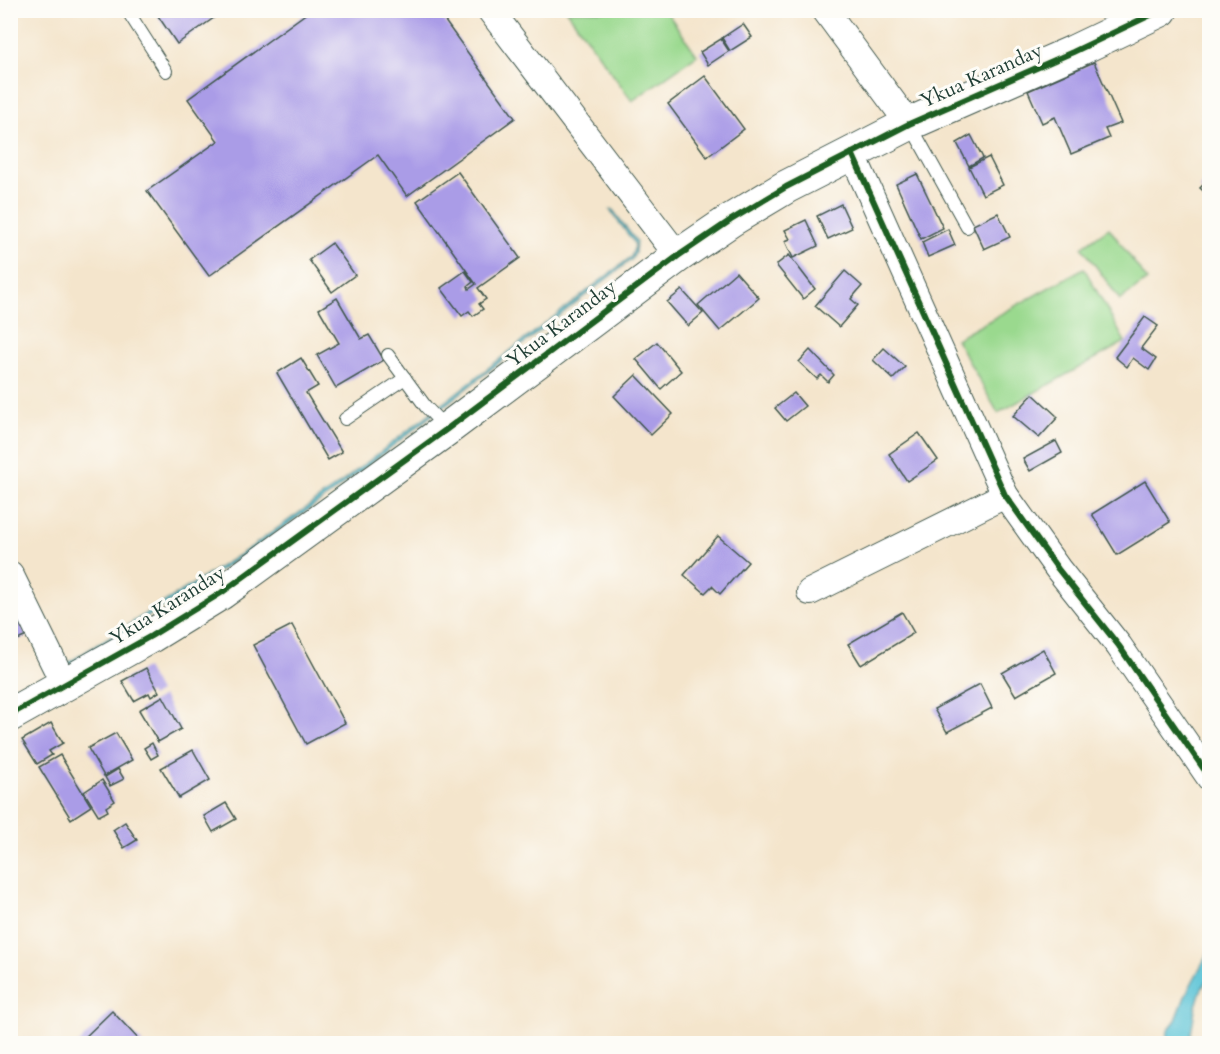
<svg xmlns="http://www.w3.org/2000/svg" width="1220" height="1054" font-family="Cardo,serif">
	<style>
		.green { fill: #9ad98e; stroke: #5c8b61; stroke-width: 1.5 }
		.water { fill: #5ac3d6; stroke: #3c8085; stroke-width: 1.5 }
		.building { fill: #aa9ce7 }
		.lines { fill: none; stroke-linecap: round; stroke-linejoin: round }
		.lane-casing { stroke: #3f564b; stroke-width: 14 }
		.street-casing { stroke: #3f564b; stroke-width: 28 }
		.secondary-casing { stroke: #3f564b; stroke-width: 35 }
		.lane { stroke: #fff; stroke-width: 12 }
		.street { stroke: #fff; stroke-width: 26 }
		.secondary { stroke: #fff; stroke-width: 33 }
		.cycleway-casing { stroke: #fdfcf7; stroke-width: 10 }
		.cycleway { stroke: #1b5e20; stroke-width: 6 }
		.labels { text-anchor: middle; stroke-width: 6; stroke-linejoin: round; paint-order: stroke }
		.street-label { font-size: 20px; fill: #1f3d34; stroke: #fdfcf7 }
	</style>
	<rect width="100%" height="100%" fill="#fdfcf7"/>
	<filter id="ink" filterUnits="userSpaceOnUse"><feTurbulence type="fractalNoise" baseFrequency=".0167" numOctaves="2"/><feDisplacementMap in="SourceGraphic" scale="12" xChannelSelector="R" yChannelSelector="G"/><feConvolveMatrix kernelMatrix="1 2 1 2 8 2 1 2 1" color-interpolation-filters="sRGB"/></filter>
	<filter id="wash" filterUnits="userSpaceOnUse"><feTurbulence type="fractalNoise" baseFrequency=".008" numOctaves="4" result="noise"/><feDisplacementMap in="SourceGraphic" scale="24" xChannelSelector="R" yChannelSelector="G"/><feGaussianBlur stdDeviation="1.35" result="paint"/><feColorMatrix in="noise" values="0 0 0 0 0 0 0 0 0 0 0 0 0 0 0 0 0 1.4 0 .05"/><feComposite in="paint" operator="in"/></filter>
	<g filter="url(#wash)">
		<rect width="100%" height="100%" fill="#f4e5cc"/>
		<g class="green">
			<polygon points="567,11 666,11 697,55 632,101"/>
			<polygon points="1109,228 1147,280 1120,300 1082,247"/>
			<polygon points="1084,268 1125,342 998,413 956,339"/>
		</g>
		<g class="water">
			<polygon points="612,209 636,241 635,253 632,259 335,491 249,552 70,666 68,663 247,550 334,488 631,257 635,246 633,241 610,210"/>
			<polygon points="1209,951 1209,977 1202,988 1195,1009 1190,1040 1187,1043 1167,1043 1168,1030 1176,1020 1186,994"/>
		</g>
		<g id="blocks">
			<g class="building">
				<polygon points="154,10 225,10 177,44"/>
				<polygon points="311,10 437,10 515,118 407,196 378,155 209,276 147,191 218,141 188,99"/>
				<polygon points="743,24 752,37 730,51 722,38"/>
				<polygon points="721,39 729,51 708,65 700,52"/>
				<polygon points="1094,62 1121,123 1105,129 1109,138 1071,154 1055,117 1042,123 1028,91"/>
				<polygon points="705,76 744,129 707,157 668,104"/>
				<polygon points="971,135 983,158 969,166 957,143"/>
				<polygon points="989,157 1003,185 983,195 969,167"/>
				<polygon points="458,172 520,258 478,288 486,299 479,304 483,309 473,316 469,311 462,316 441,288 465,271 473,282 468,286 469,289 476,284 417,201"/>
				<polygon points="917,174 943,228 921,239 896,184"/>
				<polygon points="1210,178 1210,197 1200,188"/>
				<polygon points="841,204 852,228 828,239 817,216"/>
				<polygon points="998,213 1010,237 984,249 973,225"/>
				<polygon points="806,220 818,246 793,258 785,241 790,239 785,230"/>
				<polygon points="948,229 955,245 928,257 922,242"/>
				<polygon points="332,243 355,275 332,292 309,260"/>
				<polygon points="789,255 815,289 803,299 776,265"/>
				<polygon points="845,271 862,286 851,299 858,305 839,327 815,306"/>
				<polygon points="736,272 759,298 720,331 698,305"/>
				<polygon points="682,290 703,313 688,326 667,302"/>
				<polygon points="337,298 361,339 369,335 384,360 336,388 317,355 339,343 319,309"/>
				<polygon points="1145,317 1158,326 1141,348 1156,359 1149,370 1133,358 1127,367 1115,357"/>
				<polygon points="657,342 681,371 661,389 636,359"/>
				<polygon points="884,348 905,367 893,379 873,360"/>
				<polygon points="810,350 834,375 828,382 821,375 817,379 799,362"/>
				<polygon points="301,358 318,386 306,393 342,452 328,460 277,373"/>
				<polygon points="636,375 673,414 651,435 614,396"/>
				<polygon points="794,393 805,406 786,421 775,408"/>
				<polygon points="1033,394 1058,417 1039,438 1013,416"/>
				<polygon points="919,433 938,460 907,481 889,454"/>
				<polygon points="1056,441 1062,453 1030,471 1023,459"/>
				<polygon points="1145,481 1170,522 1117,555 1092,514"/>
				<polygon points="718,536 748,562 720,594 712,586 705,593 684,575"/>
				<polygon points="10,598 27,636 10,643"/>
				<polygon points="902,612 914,633 861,665 848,644"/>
				<polygon points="292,625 345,723 306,744 253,645"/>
				<polygon points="1043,649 1056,673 1016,696 1002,673"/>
				<polygon points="146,668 159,692 151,697 149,693 134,701 122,681"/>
				<polygon points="980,684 992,708 947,732 934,709"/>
				<polygon points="163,696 181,729 158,742 139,710"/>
				<polygon points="51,723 63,743 49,751 52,755 37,764 22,740"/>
				<polygon points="116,733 132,760 104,776 88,748"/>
				<polygon points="152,743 158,755 151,759 144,748"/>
				<polygon points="193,750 210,780 179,798 161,768"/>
				<polygon points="60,755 91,806 71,819 39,767"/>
				<polygon points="118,769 124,779 110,786 105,777"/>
				<polygon points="102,780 115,801 106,807 108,811 99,816 84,792"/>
				<polygon points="226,803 236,819 213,832 204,816"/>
				<polygon points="125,822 137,840 124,848 113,830"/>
				<polygon points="112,1011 143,1044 78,1044"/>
			</g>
		</g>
	</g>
	<g filter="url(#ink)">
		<use href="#blocks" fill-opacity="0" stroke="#3f564b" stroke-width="1.5"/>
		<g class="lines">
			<g class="lane-casing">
				<g id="lane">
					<polyline points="127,10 166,71"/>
					<polyline points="911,126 967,227"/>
					<polyline points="388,355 426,407 446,428"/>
					<polyline points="345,419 405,378"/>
				</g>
			</g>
			<g class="street-casing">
				<g id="street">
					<polyline points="490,10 678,256"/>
					<polyline points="825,10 909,124"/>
					<polyline points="852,153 1005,495 1058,569 1119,646 1210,778"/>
					<polyline points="10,574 65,686"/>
					<polyline points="810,592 1005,495"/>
				</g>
			</g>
			<g class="secondary-casing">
				<polyline id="secondary" points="10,715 151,636 221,593 447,429 678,256 731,220 786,187 909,124 1073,52 1161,10"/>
			</g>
			<use href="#lane" class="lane"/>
			<use href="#street" class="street"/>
			<use href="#secondary" class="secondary"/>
			<g class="cycleway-casing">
				<g id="cycleway">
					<polyline points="852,153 1005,495 1058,569 1119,646 1210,778"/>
					<polyline points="10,715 151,636 221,593 447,429 678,256 731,220 786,187 909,124 1073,52 1161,10"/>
				</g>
			</g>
			<use href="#cycleway" class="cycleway"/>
		</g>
	</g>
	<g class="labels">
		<g class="street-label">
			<text transform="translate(981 75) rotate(-24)" y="7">Ykua Karanday</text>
			<text transform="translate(561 323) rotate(-37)" y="7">Ykua Karanday</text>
			<text transform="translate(167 605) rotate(-32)" y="7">Ykua Karanday</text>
		</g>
	</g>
	<rect width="1220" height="1054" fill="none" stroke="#fdfcf7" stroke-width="36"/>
</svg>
